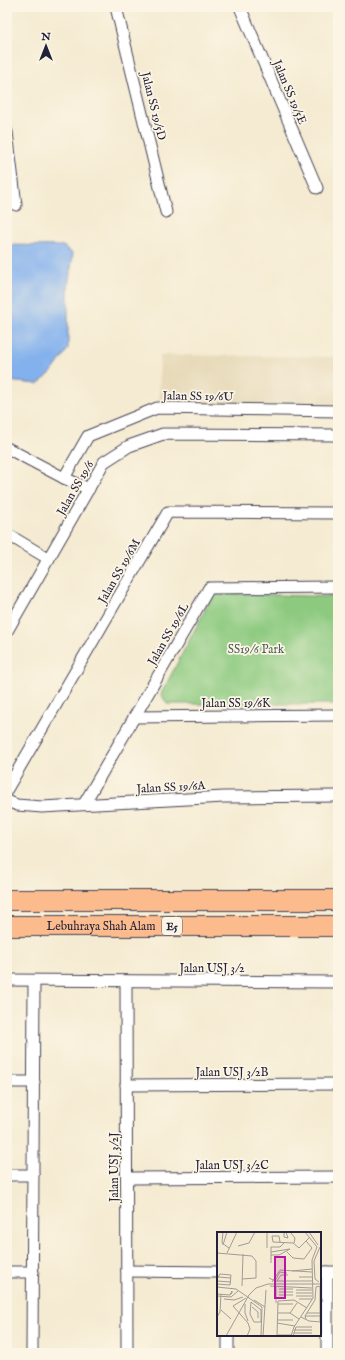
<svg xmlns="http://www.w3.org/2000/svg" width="345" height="1360" font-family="'IM FELL English',serif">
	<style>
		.built { fill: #e7daba }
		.green { fill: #8dca80; stroke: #58765e }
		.water { fill: #83b1ed; stroke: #526a94 }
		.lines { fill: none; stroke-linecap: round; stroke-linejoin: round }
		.street-casing { stroke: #424052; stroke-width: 13 }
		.highway-casing { stroke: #424052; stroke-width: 22 }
		.street { stroke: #fff; stroke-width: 11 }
		.highway { stroke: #fbbb8c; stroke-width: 20 }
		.labels { text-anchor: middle; stroke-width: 3.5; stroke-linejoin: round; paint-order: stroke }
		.shield { fill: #fcf5e5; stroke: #63616e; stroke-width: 1 }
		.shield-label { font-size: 11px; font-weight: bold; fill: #22223b }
		.street-label { font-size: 12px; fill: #22223b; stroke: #fcf5e5 }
		.park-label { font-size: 12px; fill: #475d53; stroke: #fcf5e5 }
		.inset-road { fill: none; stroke: #a19b96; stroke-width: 1 }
		.view { fill: #b5179e; fill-opacity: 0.15; stroke: #b5179e; stroke-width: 2 }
		.inset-edge { fill: none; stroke: #22223b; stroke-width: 2 }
	</style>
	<rect width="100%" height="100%" fill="#fcf5e5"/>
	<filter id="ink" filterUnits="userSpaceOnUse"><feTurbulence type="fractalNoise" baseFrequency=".025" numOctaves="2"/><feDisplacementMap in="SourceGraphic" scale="8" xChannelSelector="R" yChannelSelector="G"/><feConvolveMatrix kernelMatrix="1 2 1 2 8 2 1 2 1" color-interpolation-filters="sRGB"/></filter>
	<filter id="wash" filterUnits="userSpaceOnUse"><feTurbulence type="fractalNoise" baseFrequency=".012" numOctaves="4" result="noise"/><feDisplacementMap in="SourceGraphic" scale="16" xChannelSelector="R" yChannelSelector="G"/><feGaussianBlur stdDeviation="0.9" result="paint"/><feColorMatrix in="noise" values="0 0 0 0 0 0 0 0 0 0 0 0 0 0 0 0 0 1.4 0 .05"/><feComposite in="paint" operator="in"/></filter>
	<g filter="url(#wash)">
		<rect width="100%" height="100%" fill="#f5ebd2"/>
		<polygon class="built" points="160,355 338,357 338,407 159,404"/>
		<polygon class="green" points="214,593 338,597 338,704 167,704 161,694"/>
		<polygon class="water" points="7,245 63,246 73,254 68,286 68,349 51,373 38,384 7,381"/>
	</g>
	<g filter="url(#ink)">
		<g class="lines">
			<g class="street-casing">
				<g id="street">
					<polyline points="116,7 166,212"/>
					<polyline points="240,7 317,188"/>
					<polyline points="7,132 16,205"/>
					<polyline points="7,448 64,478 89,489"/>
					<polyline points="64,478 88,436 157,408 338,411"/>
					<polyline points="7,534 49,559"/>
					<polyline points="7,631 104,462 129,446 163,434 338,435"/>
					<polyline points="134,717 338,715"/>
					<polyline points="7,789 168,512 338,513"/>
					<polyline points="7,801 17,805 42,807 224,797 338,796"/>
					<polyline points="84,804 209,588 338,587"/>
					<polyline points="7,980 338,982"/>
					<polyline points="126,981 127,1353"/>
					<polyline points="7,1082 34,1082"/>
					<polyline points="126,1085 338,1084"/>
					<polyline points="7,1175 33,1175"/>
					<polyline points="127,1178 338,1177"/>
					<polyline points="127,1271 218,1272"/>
					<polyline points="7,1272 33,1272"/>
					<polyline points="321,1272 338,1272"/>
					<polyline points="327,1272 327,1353"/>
					<polyline points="228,1335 228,1353"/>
					<polyline points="32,1353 34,981"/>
				</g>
			</g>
			<g class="highway-casing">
				<g id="highway">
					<polyline points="7,900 338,900"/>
					<path id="s1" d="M7,926h331"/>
				</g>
			</g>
			<use href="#street" class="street"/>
			<use href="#highway" class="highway"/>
		</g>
	</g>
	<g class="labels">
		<rect class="shield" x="162" y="917" width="20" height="18" rx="3"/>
		<g class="shield-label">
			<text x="172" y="930">E5</text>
		</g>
		<g class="street-label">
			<text transform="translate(290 92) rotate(67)" y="4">Jalan SS 19/5E</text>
			<text transform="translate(154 106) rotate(76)" y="4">Jalan SS 19/5D</text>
			<text transform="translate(198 396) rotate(1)" y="4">Jalan SS 19/6U</text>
			<text transform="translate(75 488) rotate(-60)" y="4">Jalan SS 19/6</text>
			<text transform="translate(119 571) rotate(-60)" y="4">Jalan SS 19/6M</text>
			<text transform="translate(168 634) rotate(-60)" y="4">Jalan SS 19/6L</text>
			<text x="236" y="707">Jalan SS 19/6K</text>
			<text transform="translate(171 787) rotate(-3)" y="4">Jalan SS 19/6A</text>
			<text dy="4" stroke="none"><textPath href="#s1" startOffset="94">Lebuhraya Shah Alam</textPath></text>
			<text x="212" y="972">Jalan USJ 3/2</text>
			<text x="232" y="1076">Jalan USJ 3/2B</text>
			<text x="232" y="1169">Jalan USJ 3/2C</text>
			<text transform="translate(114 1167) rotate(-90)" y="4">Jalan USJ 3/2J</text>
		</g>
		<g class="park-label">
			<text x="256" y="653">SS19/6 Park</text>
		</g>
	</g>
	<g transform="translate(217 1232)">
		<rect width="104" height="104" fill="#f5ebd2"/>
		<path class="inset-road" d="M6,0l-1,11 7,5M67,0v5l4,1 -2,-6M73,0l5,6 -1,5M92,0l9,13M63,10l-1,-6h-7l1,6 20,1 6,5 11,-11M6,13l4,-13M21,14l11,-3 6,-11M50,16v-16M70,20l6,6 11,1 8,-11 -6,-7M0,21l35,3 4,5v17l-14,1M10,21l10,-21M54,23h8l11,-6 -19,3M54,31v-16h9l5,-5M75,39l20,-2M1,45l13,1M82,45h13M52,46l6,3h38M0,47l3,-5 11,1 -1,10 -13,-1M0,49l14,1M58,49l5,-9 7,1M60,49l4,-6h7M55,50l8,-12 32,2M102,50l-4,-3 -1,-18 6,-14M25,54l1,-32M53,54l42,2M103,54v35M0,55l19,2 26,18 -1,29M62,57h14M79,58h16M62,60h14M79,61h16M0,62l13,1 2,-4v2l-2,2M62,63h14M0,64l14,1 7,-6M79,64h16M29,66l-13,8 15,17 2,6 -3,7M7,67l10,1 9,-3M82,67h13M37,68l11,7M34,70l10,8v12h-7l-4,-8zM59,71v-17M28,72v9l3,8M61,72h15M35,75l6,5v6M4,78l10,9M61,81h12l9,6M73,81l7,-10M90,81h13M88,84h15M0,85l3,-5 1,-18M84,85l8,4 12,1M89,87l-1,-3 10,-16 1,-13 5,-1M61,88h15M60,91l18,3M77,98h18M77,101h18M60,103h14M9,104l23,-41 7,-7 12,-4h53M46,104l3,-46M60,104l1,-35 16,-1 13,8M74,104l3,-9 19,-29 -1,-38 5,-13 -12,-15M76,104l3,-9h16"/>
		<path class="view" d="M58,25h10v41h-10z"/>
		<rect width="104" height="104" class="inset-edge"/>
	</g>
	<rect width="345" height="1360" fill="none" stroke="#fcf5e5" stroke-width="24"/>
	<g transform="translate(46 46)" stroke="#fcf5e5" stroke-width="3" paint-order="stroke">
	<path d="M0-3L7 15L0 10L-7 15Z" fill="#22223b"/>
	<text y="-6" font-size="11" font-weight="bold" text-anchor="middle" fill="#22223b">N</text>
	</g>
</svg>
